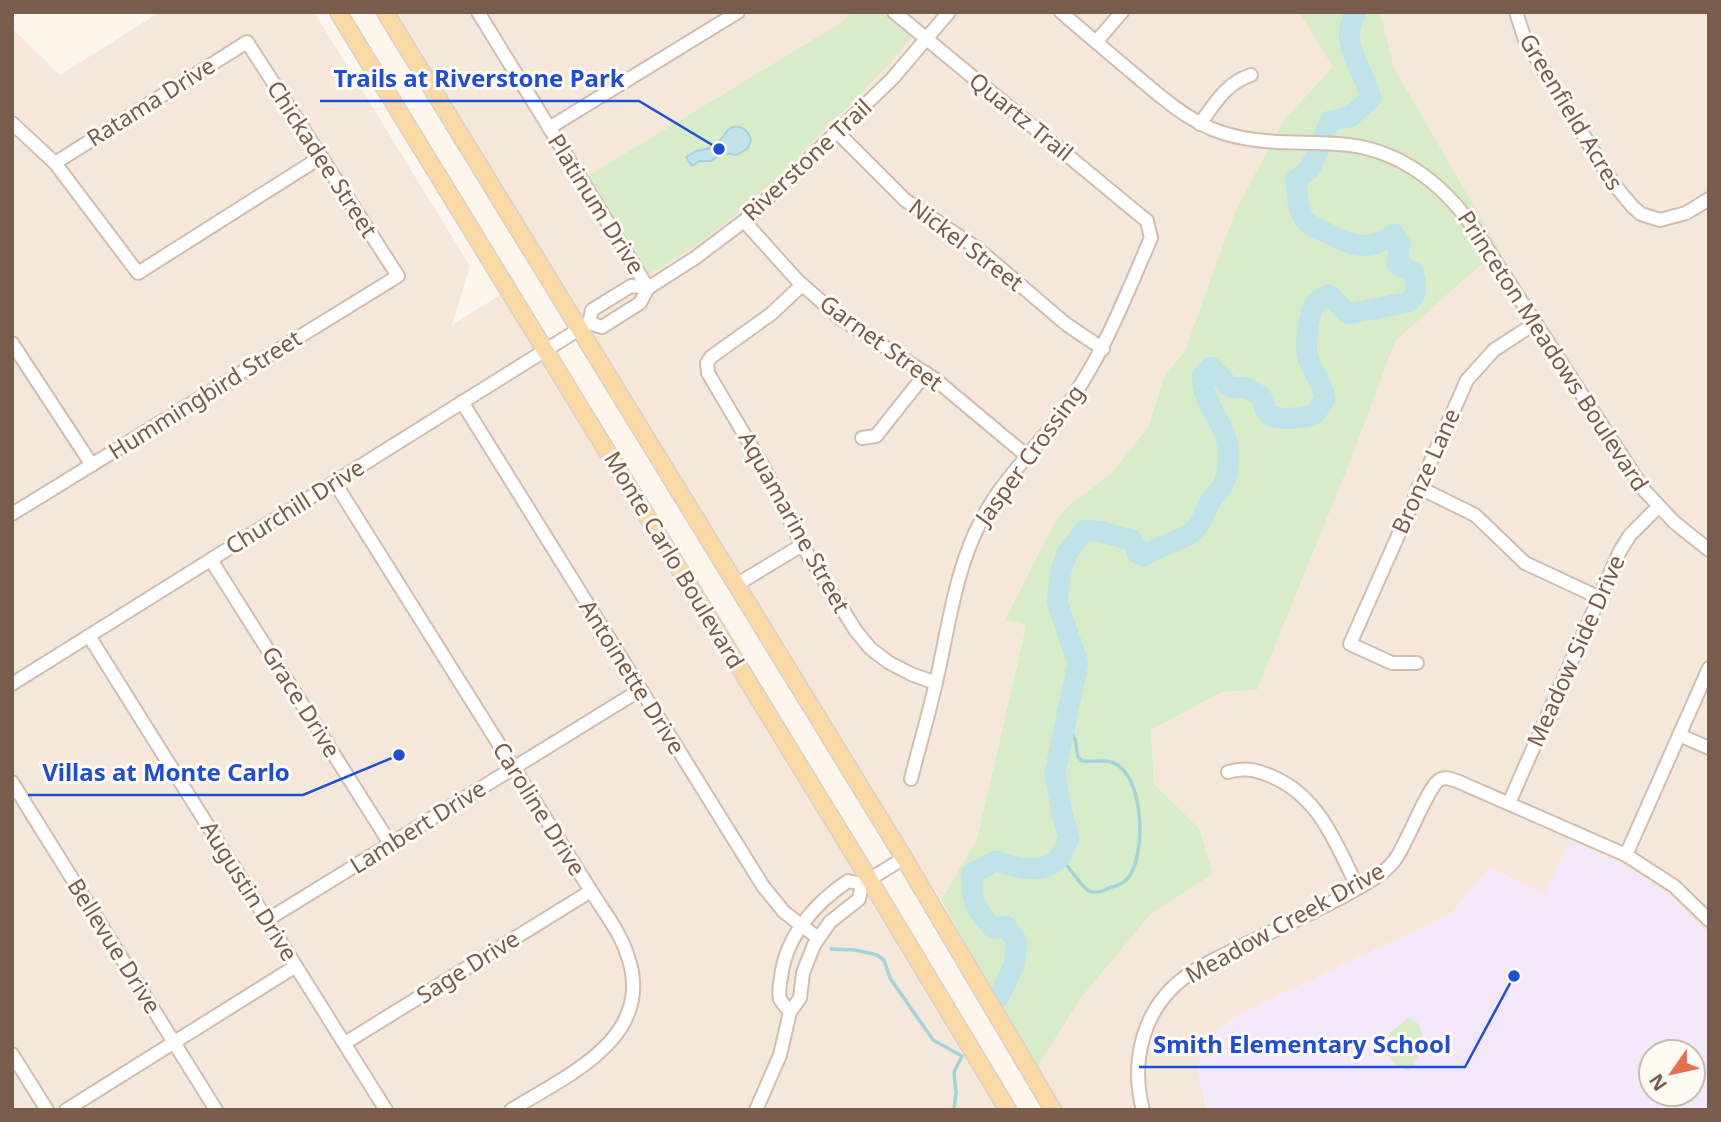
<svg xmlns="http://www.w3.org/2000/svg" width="1721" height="1122" font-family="'Noto Sans',sans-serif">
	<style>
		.residential { fill: #f5e8da }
		.education { fill: #f3e8fa; fill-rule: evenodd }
		.green { fill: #d8ecc9 }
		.water { fill: #bfe3e8; stroke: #a5d3da; stroke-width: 2 }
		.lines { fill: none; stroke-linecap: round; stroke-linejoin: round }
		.stream { stroke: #a5d3da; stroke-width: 3.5 }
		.river { stroke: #bfe3e8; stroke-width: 21 }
		.minor-casing { stroke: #d1beb0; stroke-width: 16 }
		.major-casing { stroke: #dad1cd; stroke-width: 19 }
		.minor { stroke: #fff; stroke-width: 12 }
		.major { stroke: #fbd9a5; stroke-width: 16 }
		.labels { text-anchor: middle; stroke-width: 6; stroke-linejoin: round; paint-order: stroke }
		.street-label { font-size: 23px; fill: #7a5c4d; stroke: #fffaf3 }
		.leader { fill: none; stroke: #1d4ed8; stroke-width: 2.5 }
		.callout-dot { fill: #1d4ed8; stroke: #fffaf3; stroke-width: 2.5 }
		.callout-label { font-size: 24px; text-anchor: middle; font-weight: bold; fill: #1d4ed8; stroke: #fffaf3; stroke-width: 6; stroke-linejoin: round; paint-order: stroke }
	</style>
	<rect width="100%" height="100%" fill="#fdf6ec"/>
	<g class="residential">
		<polygon points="160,12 314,12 470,266 452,325 502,294 881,911 999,1110 12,1110 12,28 60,75"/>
		<polygon points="390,12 1709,12 1709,936 1675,900 1640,875 1544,894 1489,868 1452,913 1237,1016 1218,1031 1203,1051 1204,1099 1209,1110 1061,1110 1036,1069 1081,998 1151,914 1213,874 1199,828 1154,784 1151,730 1222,692 1257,690 1351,460 1395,340 1484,262 1500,251 1185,351 1165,374 1148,427 1112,473 1068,506 1005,619 1026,624 977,839 941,900"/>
	</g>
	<path class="education" d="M1570,841l52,23 35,22 34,29 18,21v174h-500l-10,-27 -1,-18 5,-14 15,-20 19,-15 215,-103 37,-45 55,26zM1651,1052h42v42h-42z"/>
	<g class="green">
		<path d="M851,12h32l29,25c-32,39 -67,73 -103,108 -50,50 -99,99 -163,130l-58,-99 256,-155z"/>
		<polygon points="1299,12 1380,12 1394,68 1500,251 1484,262 1395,341 1351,460 1257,690 1222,692 1151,730 1154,784 1199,828 1213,874 1151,914 1081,998 1036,1069 941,900 977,839 1026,625 1005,620 1055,522 1068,506 1112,473 1148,427 1165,374 1185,351 1235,212 1284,120 1333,67"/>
		<path d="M1408,1018c24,6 12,39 2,53 -14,-3 -22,-13 -28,-26l10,-14z"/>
	</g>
	<path class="water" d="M733,127c9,-1 15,3 18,13l-3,8 -11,7 -14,-2 -12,8h-11l-8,5 -6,-9 10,-6 19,-4 13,-17z"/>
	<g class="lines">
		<g class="stream">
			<path d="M1059,858c11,7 23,33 34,34 5,1 12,-2 16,-4 7,-2 15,-4 19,-10 18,-23 16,-94 -9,-112 -11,-8 -23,-4 -37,-5l-4,-4 -3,-18 -11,-17"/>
			<polyline points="831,949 855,950 877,955 884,960 890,978 933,1040 962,1056 954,1072 956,1093 954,1110"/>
		</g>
		<path class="river" d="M999,997l15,-32 3,-23 -11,-16 -13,2c-18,-18 -22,-28 -21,-54l23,-13c19,6 48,15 64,-3 4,-5 7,-15 10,-20l-7,-25 -7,-40 23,-110 -21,-61 4,-31 6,-18 18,-23 17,2 30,8 5,8v5l7,3c15,-11 34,-13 48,-24 11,-8 12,-21 19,-32 4,-6 10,-10 13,-17 5,-13 6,-34 1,-48 -9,-24 -21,-31 -23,-59l9,-9 19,20 16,1 15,8c2,5 3,13 6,17 5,8 41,6 48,0 4,-3 7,-10 10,-14 -2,-16 -12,-26 -17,-41 -4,-10 1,-45 7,-54 3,-5 9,-7 14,-9l19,19 61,-12c10,-10 7,-17 4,-30l-16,-8 3,-20 -6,-10c-25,18 -40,13 -67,-1 -6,-3 -15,-6 -20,-11 -10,-9 -10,-29 -11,-42l14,-11 20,-48 20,-4 21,-19c-7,-29 -34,-55 -15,-86"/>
		<g class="minor-casing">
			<g id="minor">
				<polyline points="478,12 648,288"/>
				<path d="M894,12l253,209 4,17c-27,62 -47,115 -86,171 -26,37 -62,69 -83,110 -27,50 -33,107 -46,163 -7,32 -17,65 -25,97"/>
				<path d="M1061,12c24,21 48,41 73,62 25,21 48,42 78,55 42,17 82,12 126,15 57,3 103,37 135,83l171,263 30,32 35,28"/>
				<polyline points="1516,12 1525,40 1613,183 1632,206 1641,214 1660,220 1686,213 1709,199"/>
				<polyline points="1096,42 1122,12"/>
				<polyline points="12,123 55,163 138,273 321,157"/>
				<path d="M1200,124c15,-21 26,-41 51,-49"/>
				<polyline points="549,128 738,12"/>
				<polyline points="837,132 905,200 978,249 1066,324 1103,349"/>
				<polyline points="744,221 797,280 840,318 936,380 1027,456"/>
				<polyline points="802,285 771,314 711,357 707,363 708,373 764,468 802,545 856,631 870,648 888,662 911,674 936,683"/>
				<polyline points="589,323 602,327 640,303 648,288 695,258 744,221 892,79 949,12"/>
				<polyline points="12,343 92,465"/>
				<polyline points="462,402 763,886 784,912 818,938"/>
				<polyline points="862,438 876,436 926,373"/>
				<path d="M335,483l256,408c13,21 30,42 37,66 28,81 -62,119 -117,153"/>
				<polyline points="1418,487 1475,515 1525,563 1600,598"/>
				<polyline points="12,514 398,276 247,42 55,163"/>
				<polyline points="211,560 391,845"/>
				<polyline points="736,585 802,545"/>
				<polyline points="89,636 386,1110"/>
				<polyline points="1417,663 1392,663 1350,644 1467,380 1494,350 1534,324"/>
				<polyline points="12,684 589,323 592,310 631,286 648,288"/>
				<polyline points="1679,735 1709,748"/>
				<path d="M1228,772c19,-5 30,-2 47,6 45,20 62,68 83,110"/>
				<polyline points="12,782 216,1110"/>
				<polyline points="1509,803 1620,551 1630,535 1658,507"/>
				<polyline points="1626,855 1709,668"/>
				<polyline points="267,920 640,690"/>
				<path d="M790,1012c-3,-4 -8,-9 -10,-13 -2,-6 0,-16 1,-22 5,-41 34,-74 67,-96l14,3 42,-26"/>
				<polyline points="345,1043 591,891"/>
				<polyline points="12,1054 47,1110"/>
				<polyline points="66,1110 296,966"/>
				<polyline points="756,1110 780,1055 790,1012 800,998 803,973 814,945 830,922 859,899 862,884"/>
				<path d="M1143,1110c-13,-49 0,-102 42,-133 19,-14 41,-23 61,-33 35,-17 71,-33 105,-52 15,-9 32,-17 43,-31 13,-16 34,-77 47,-82 6,-2 10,0 16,2l169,74 48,31 35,34"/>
			</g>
		</g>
		<g class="major-casing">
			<g id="major">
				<polyline points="338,12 869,879 1008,1110"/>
				<polyline points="385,12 904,858 1053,1110"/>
			</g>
		</g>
		<use href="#minor" class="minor"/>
		<use href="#major" class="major"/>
	</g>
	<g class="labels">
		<g class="street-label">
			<text transform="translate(151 102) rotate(-32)" y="8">Ratama Drive</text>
			<text transform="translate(1571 112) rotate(59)" y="8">Greenfield Acres</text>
			<text transform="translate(1021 117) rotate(39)" y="8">Quartz Trail</text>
			<text transform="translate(322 159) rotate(57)" y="8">Chickadee Street</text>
			<text transform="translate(807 160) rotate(-43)" y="8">Riverstone Trail</text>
			<text transform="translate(596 204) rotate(58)" y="8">Platinum Drive</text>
			<text transform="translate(966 245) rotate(37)" y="8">Nickel Street</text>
			<text transform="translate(881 343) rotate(36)" y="8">Garnet Street</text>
			<text transform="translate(1553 351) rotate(57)" y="8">Princeton Meadows Boulevard</text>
			<text transform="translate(205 395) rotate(-32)" y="8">Hummingbird Street</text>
			<text transform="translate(1030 455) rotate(-54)" y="8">Jasper Crossing</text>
			<text transform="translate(1426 471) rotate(-66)" y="8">Bronze Lane</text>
			<text transform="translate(295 507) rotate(-32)" y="8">Churchill Drive</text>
			<text transform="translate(794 522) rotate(61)" y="8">Aquamarine Street</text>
			<text transform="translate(674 560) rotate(59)" y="8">Monte Carlo Boulevard</text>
			<text transform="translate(1576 651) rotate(-66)" y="8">Meadow Side Drive</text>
			<text transform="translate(632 677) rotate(58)" y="8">Antoinette Drive</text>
			<text transform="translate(301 702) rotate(58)" y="8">Grace Drive</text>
			<text transform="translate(539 809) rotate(58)" y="8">Caroline Drive</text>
			<text transform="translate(418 827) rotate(-32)" y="8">Lambert Drive</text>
			<text transform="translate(249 891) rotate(58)" y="8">Augustin Drive</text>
			<text transform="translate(1285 923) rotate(-29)" y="8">Meadow Creek Drive</text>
			<text transform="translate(114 946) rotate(58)" y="8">Bellevue Drive</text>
			<text transform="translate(468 967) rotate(-32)" y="8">Sage Drive</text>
		</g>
	</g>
	<path class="leader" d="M719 149L639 101H320M399 755L303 795H28M1514 976L1465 1067H1139"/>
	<g class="callout-dot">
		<circle cx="719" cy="149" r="7"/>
		<circle cx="399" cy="755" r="7"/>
		<circle cx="1514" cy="976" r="7"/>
	</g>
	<g class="callout-label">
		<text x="479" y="87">Trails at Riverstone Park</text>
		<text x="166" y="781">Villas at Monte Carlo</text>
		<text x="1302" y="1053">Smith Elementary School</text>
	</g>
	<rect width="1721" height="1122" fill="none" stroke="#7a5c4d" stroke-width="28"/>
	<g transform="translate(1672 1073) rotate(236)"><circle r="33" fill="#fffaf3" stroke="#cabbb1" stroke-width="2"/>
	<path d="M0-5L12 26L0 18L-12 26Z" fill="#e76f51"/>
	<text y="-10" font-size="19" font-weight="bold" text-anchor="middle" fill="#7a5c4d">N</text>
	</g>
</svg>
